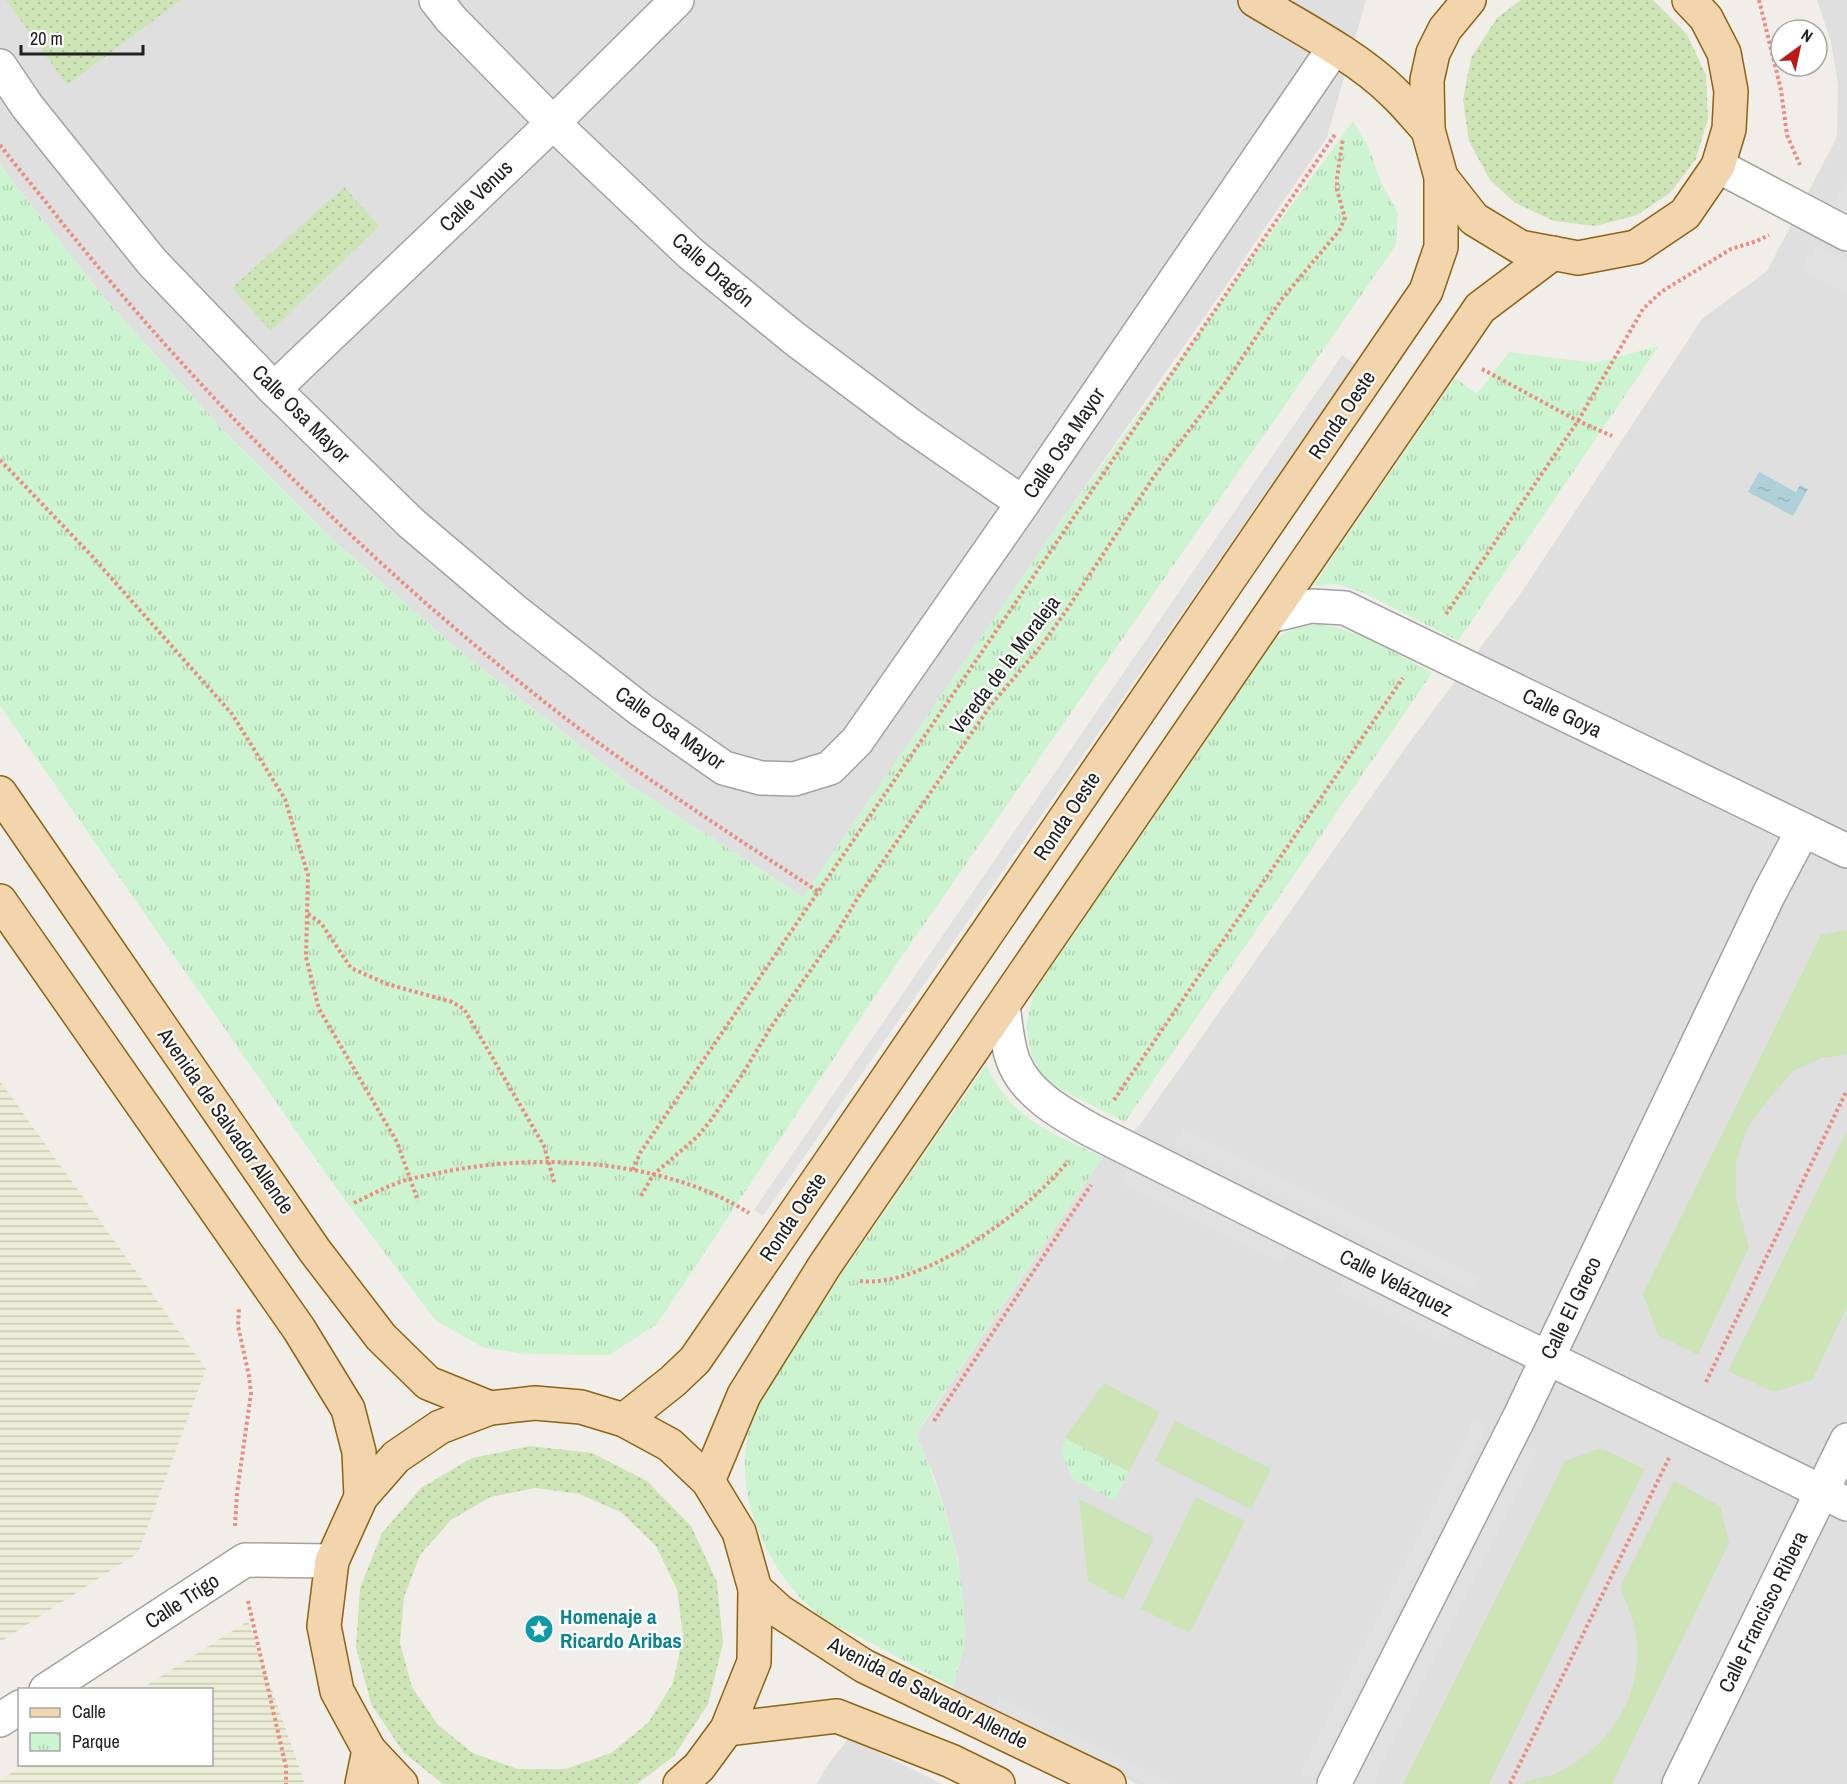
<svg xmlns="http://www.w3.org/2000/svg" width="1847" height="1784" font-family="'Archivo Narrow',sans-serif">
	<style>
		.residential { fill: #dfdfdf }
		.farmland { fill: url(#farmland-rules) }
		.grass { fill: url(#grass-dots); fill-rule: evenodd }
		.park { fill: url(#park-tufts) }
		.garden { fill: #cde4b6 }
		.parking { fill: #e1e1e1 }
		.water { fill: url(#water-ripples) }
		.lines { fill: none; stroke-linecap: round; stroke-linejoin: round }
		.minor-casing { stroke: #a2a2a2; stroke-width: 36 }
		.major-casing { stroke: #8d6412; stroke-width: 36 }
		.path { stroke: #ea8c80; stroke-width: 4; stroke-dasharray: 3 3; stroke-linecap: butt }
		.minor { stroke: #fff; stroke-width: 33 }
		.major { stroke: #f2d4ad; stroke-width: 33 }
		.labels { text-anchor: middle; stroke-width: 4.5; stroke-linejoin: round; paint-order: stroke }
		.street-label { font-size: 21px; fill: #212121; stroke: #fff }
		.culture-label { font-size: 21px; font-weight: bold; fill: #0d838f; stroke: #fff; text-anchor: start }
	</style>
	<defs>
		<pattern id="farmland-rules" width="6" height="5" patternUnits="userSpaceOnUse" patternTransform="scale(1.5)"><rect width="6" height="5" fill="#ebedd7"/><path d="M0 2.5h6" fill="none" stroke="#c9cbb8"/></pattern>
		<pattern id="grass-dots" width="8" height="8" patternUnits="userSpaceOnUse" patternTransform="scale(1.5)"><rect width="8" height="8" fill="#cde4b6"/><path d="M2 2h.1M6 6h.1" fill="none" stroke="#b0c39c" stroke-width="1.8" stroke-linecap="round"/></pattern>
		<pattern id="park-tufts" width="24" height="20" patternUnits="userSpaceOnUse" patternTransform="scale(1.5)"><rect width="24" height="20" fill="#cdf4d0"/><path d="M3 7l-1-3M5 7V3M7 7l1-3M15 17l-1-3M17 17v-4M19 17l1-3" fill="none" stroke="#b0d1b2"/></pattern>
		<pattern id="water-ripples" width="26" height="14" patternUnits="userSpaceOnUse" patternTransform="scale(1.5)"><rect width="26" height="14" fill="#afcfd9"/><path d="M2 4q2-2 4 0t4 0M15 11q2-2 4 0t4 0" fill="none" stroke="#96b1ba"/></pattern>
	</defs>
	<rect width="100%" height="100%" fill="#f1eee9"/>
	<g class="residential">
		<polygon points="0,0 1366,0 1327,137 1210,309 1059,524 803,897 633,787 461,652 343,549 220,427 101,294 0,165"/>
		<polygon points="1817,0 1847,0 1847,1784 1138,1784 953,1694 953,1687 964,1648 959,1563 948,1520 934,1476 916,1435 1103,1157 1139,1126 1409,743 1519,596 1703,318 1767,271 1837,137 1838,85 1831,42"/>
		<polygon points="849,1738 942,1784 817,1784 825,1769"/>
	</g>
	<g class="farmland">
		<polygon points="0,1081 206,1369 138,1553 0,1642"/>
		<polygon points="248,1621 304,1781 303,1784 0,1784 0,1780 24,1765 212,1764 212,1690 141,1689"/>
	</g>
	<g class="grass">
		<polygon points="6,0 181,0 67,85"/>
		<polygon points="1521,0 1653,0 1687,34 1706,75 1708,118 1696,159 1670,193 1637,215 1596,226 1554,221 1515,203 1490,180 1469,141 1463,100 1471,58 1497,18"/>
		<polygon points="344,187 379,226 271,331 232,288"/>
		<path d="M530,1446l62,7 55,28 44,45 26,56 6,61 -15,61 -34,52 -37,28h-194l-39,-31 -33,-49 -15,-57 4,-59 22,-55 39,-45 51,-30zM535,1488l45,6 42,19 34,33 21,43 6,47 -10,47 -25,40 -37,30 -45,16h-48l-45,-16 -35,-28 -26,-38 -12,-44 4,-46 16,-42 31,-35 39,-23z"/>
	</g>
	<g class="park">
		<polygon points="1353,121 1369,148 1381,182 1398,213 1396,245 900,959 657,1324 609,1355 526,1354 484,1348 435,1320 333,1184 0,706 0,165 101,294 220,427 343,549 461,652 633,787 803,897 1059,524"/>
		<polygon points="1659,346 1458,641 1364,593 1337,584 1313,586 1455,378 1477,394 1509,352 1594,363"/>
		<path d="M1319,624c42,6 76,29 113,49l-307,449 -65,-33 -18,-14 -10,-19 -6,-30 8,-34 243,-355 19,-9z"/>
		<path d="M986,1065c27,56 65,67 117,92l-187,277c28,68 53,138 48,212 -1,13 -8,28 -11,41 -30,-16 -60,-32 -89,-48 -14,-7 -29,-13 -41,-21 -50,-36 -88,-116 -76,-178 5,-23 14,-42 24,-64z"/>
		<polygon points="1065,1438 1129,1472 1115,1501 1072,1478 1061,1451"/>
	</g>
	<g class="garden">
		<polygon points="1847,930 1847,1055 1821,1058 1793,1071 1768,1100 1748,1127 1736,1162 1736,1198 1749,1247 1698,1355 1658,1335 1643,1294 1821,935"/>
		<polygon points="1847,1130 1847,1307 1812,1380 1774,1392 1728,1371"/>
		<polygon points="1104,1383 1160,1412 1129,1472 1065,1438"/>
		<polygon points="1175,1421 1271,1469 1251,1509 1155,1461"/>
		<polygon points="1601,1448 1645,1469 1489,1784 1403,1784 1565,1461"/>
		<path d="M1674,1481l46,25 9,37 -117,241h-88l2,-3c11,-3 25,-4 35,-10 47,-24 80,-72 76,-127 -1,-20 -10,-39 -17,-57z"/>
		<polygon points="1196,1497 1245,1521 1190,1633 1141,1609"/>
		<polygon points="1079,1499 1154,1538 1123,1600 1088,1581"/>
	</g>
	<g class="parking">
		<polygon points="1845,181 1847,182 1847,215 1831,207"/>
		<polygon points="1815,245 1847,261 1847,293 1801,270"/>
		<polygon points="1342,355 1355,364 763,1216 754,1210"/>
		<polygon points="1182,1129 1480,1279 1474,1291 1175,1144"/>
		<polygon points="1127,1169 1290,1249 1283,1263 1121,1182"/>
		<polygon points="1344,1276 1453,1330 1446,1343 1338,1290"/>
		<polygon points="1474,1421 1487,1427 1315,1779 1301,1772"/>
		<polygon points="1523,1445 1537,1452 1373,1784 1355,1784"/>
		<polygon points="999,1697 1174,1784 1147,1784 994,1707"/>
	</g>
	<polygon class="water" points="1759,472 1796,492 1800,485 1808,489 1793,516 1748,492"/>
	<g class="lines">
		<g class="minor-casing">
			<g id="minor">
				<polyline points="436,0 451,19 553,123 690,253 795,339 910,425 1023,503"/>
				<polyline points="0,66 27,106 152,262 274,389 411,523 516,612 641,710 724,768 761,778 794,779 830,768 857,741 1023,503 1334,48"/>
				<polyline points="1718,166 1847,234"/>
				<polyline points="274,389 553,123 677,0"/>
				<polyline points="1270,616 1311,606 1345,608 1847,851"/>
				<path d="M1003,1006c3,18 4,42 12,59 14,31 48,49 76,65l387,194 369,180"/>
				<polyline points="46,1690 245,1560 332,1561"/>
				<polyline points="0,1720 20,1707"/>
				<polyline points="1334,1784 1519,1418 1769,894 1803,830"/>
				<polyline points="1679,1784 1847,1440"/>
			</g>
		</g>
		<g class="major-casing">
			<g id="major">
				<path d="M1255,0c43,26 103,57 138,92 13,12 23,25 35,38"/>
				<polyline points="1469,0 1445,29 1433,53 1427,80 1428,130 1441,177 1474,219 1520,247 1578,258 1636,247 1685,214 1718,166 1729,129 1731,91 1724,53 1706,18 1689,0"/>
				<polyline points="0,793 315,1251 381,1337 428,1383 490,1408"/>
				<polyline points="0,901 299,1329 348,1409 359,1452 361,1497"/>
				<polyline points="624,1420 673,1381 695,1360 1426,291 1441,247 1441,177"/>
				<polyline points="708,1481 744,1395 825,1265 1480,308 1553,253"/>
				<polyline points="755,1589 779,1611 864,1666 1109,1784"/>
				<polyline points="727,1729 837,1716 951,1761 998,1784"/>
				<polyline points="362,1784 369,1750"/>
				<polyline points="401,1784 369,1750 337,1691 324,1626 332,1561 361,1497 396,1457 440,1427 490,1408 535,1403 581,1407 624,1420 670,1445 708,1481 739,1532 755,1589 754,1662 727,1729 699,1767 680,1784"/>
			</g>
		</g>
		<g class="path">
			<polyline points="1759,0 1781,90 1787,135 1800,165"/>
			<path d="M0,145c19,25 40,49 59,74 149,186 318,353 506,499 82,62 168,118 254,174"/>
			<polyline points="1482,369 1578,421 1612,436"/>
			<polyline points="0,460 90,554 232,714 285,799 308,875 306,957 319,1009 397,1142 418,1201"/>
			<polyline points="1446,614 1578,421 1643,309 1661,292 1731,249 1757,241 1769,235"/>
			<polyline points="308,914 321,923 351,968 387,984 452,1002 464,1009 544,1146 555,1185"/>
			<polyline points="1114,1100 1403,678"/>
			<polyline points="633,1170 640,1153 1336,133"/>
			<polyline points="641,1196 653,1175 697,1137 711,1120 742,1075 771,1027 838,931 857,899 991,705 1041,646 1066,611 1155,475 1226,382 1281,300 1339,231 1345,218 1337,190 1337,178 1343,138"/>
			<path d="M354,1203c13,-6 27,-14 41,-19 14,-6 30,-8 44,-11 95,-21 226,-14 310,40"/>
			<path d="M860,1281c62,8 171,-72 208,-120"/>
			<polyline points="1706,1382 1847,1090"/>
			<polyline points="934,1421 1091,1185"/>
			<polyline points="235,1526 237,1493 251,1393 249,1376 238,1326 239,1308"/>
			<polyline points="248,1601 286,1767 286,1784"/>
			<polyline points="1510,1784 1669,1458"/>
		</g>
		<use href="#minor" class="minor"/>
		<use href="#major" class="major"/>
	</g>
	<defs>
		<g id="sight-disc" transform="scale(1.5)"><circle r="9.5" fill="#0f9aa8" stroke="#fff"/><path d="M0-6L1.8-2.2L6-1.7L2.9 1.2L3.7 5.4L0 3.3L-3.7 5.4L-2.9 1.2L-6-1.7L-1.8-2.2Z" fill="#fff"/></g>
	</defs>
	<g fill-rule="evenodd">
		<use href="#sight-disc" x="539" y="1629"/>
	</g>
	<g class="labels">
		<g class="street-label">
			<text transform="translate(476 196) rotate(-44)" y="7">Calle Venus</text>
			<text transform="translate(713 270) rotate(41)" y="7">Calle Dragón</text>
			<text transform="translate(301 414) rotate(45)" y="7">Calle Osa Mayor</text>
			<text transform="translate(1342 415) rotate(-56)" y="7">Ronda Oeste</text>
			<text transform="translate(1064 443) rotate(-56)" y="7">Calle Osa Mayor</text>
			<text transform="translate(1005 665) rotate(-53)" y="7">Vereda de la Moraleja</text>
			<text transform="translate(1562 713) rotate(26)" y="7">Calle Goya</text>
			<text transform="translate(670 728) rotate(35)" y="7">Calle Osa Mayor</text>
			<text transform="translate(1067 816) rotate(-56)" y="7">Ronda Oeste</text>
			<text transform="translate(226 1121) rotate(55)" y="7">Avenida de Salvador Allende</text>
			<text transform="translate(793 1217) rotate(-56)" y="7">Ronda Oeste</text>
			<text transform="translate(1396 1283) rotate(27)" y="7">Calle Velázquez</text>
			<text transform="translate(1571 1308) rotate(-64)" y="7">Calle El Greco</text>
			<text transform="translate(182 1601) rotate(-33)" y="7">Calle Trigo</text>
			<text transform="translate(1763 1612) rotate(-64)" y="7">Calle Francisco Ribera</text>
			<text transform="translate(928 1693) rotate(27)" y="7">Avenida de Salvador Allende</text>
		</g>
		<g class="culture-label">
			<text x="560" y="1624">Homenaje a<tspan x="560" dy="24">Ricardo Aribas</tspan></text>
		</g>
	</g>
	<rect x="18" y="1688" width="195" height="78" fill="#ffffff" stroke="#a6a6a6" stroke-width="1.5"/>
	<rect x="30" y="1708" width="30" height="9" fill="#f2d4ad" stroke="#a6a6a6" stroke-width="1.5"/>
	<text x="72" y="1718" font-size="18" fill="#212121">Calle</text>
	<rect x="30" y="1733" width="30" height="18" fill="url(#park-tufts)" stroke="#a6a6a6" stroke-width="1.5"/>
	<text x="72" y="1748" font-size="18" fill="#212121">Parque</text>
	<g transform="translate(1799 48) rotate(33)"><circle r="28" fill="#ffffff" stroke="#a6a6a6" stroke-width="1.5"/>
	<path d="M0-4.5L10 22L0 15L-10 22Z" fill="#bb1818"/>
	<text y="-9" font-size="16" font-weight="bold" text-anchor="middle" fill="#212121">N</text>
	</g>
	<path d="M21 45v9h122v-9" fill="none" stroke="#212121" stroke-width="3"/>
	<text x="30" y="45" font-size="18" fill="#212121" stroke="#ffffff" stroke-width="4.5" paint-order="stroke">20 m</text>
</svg>
